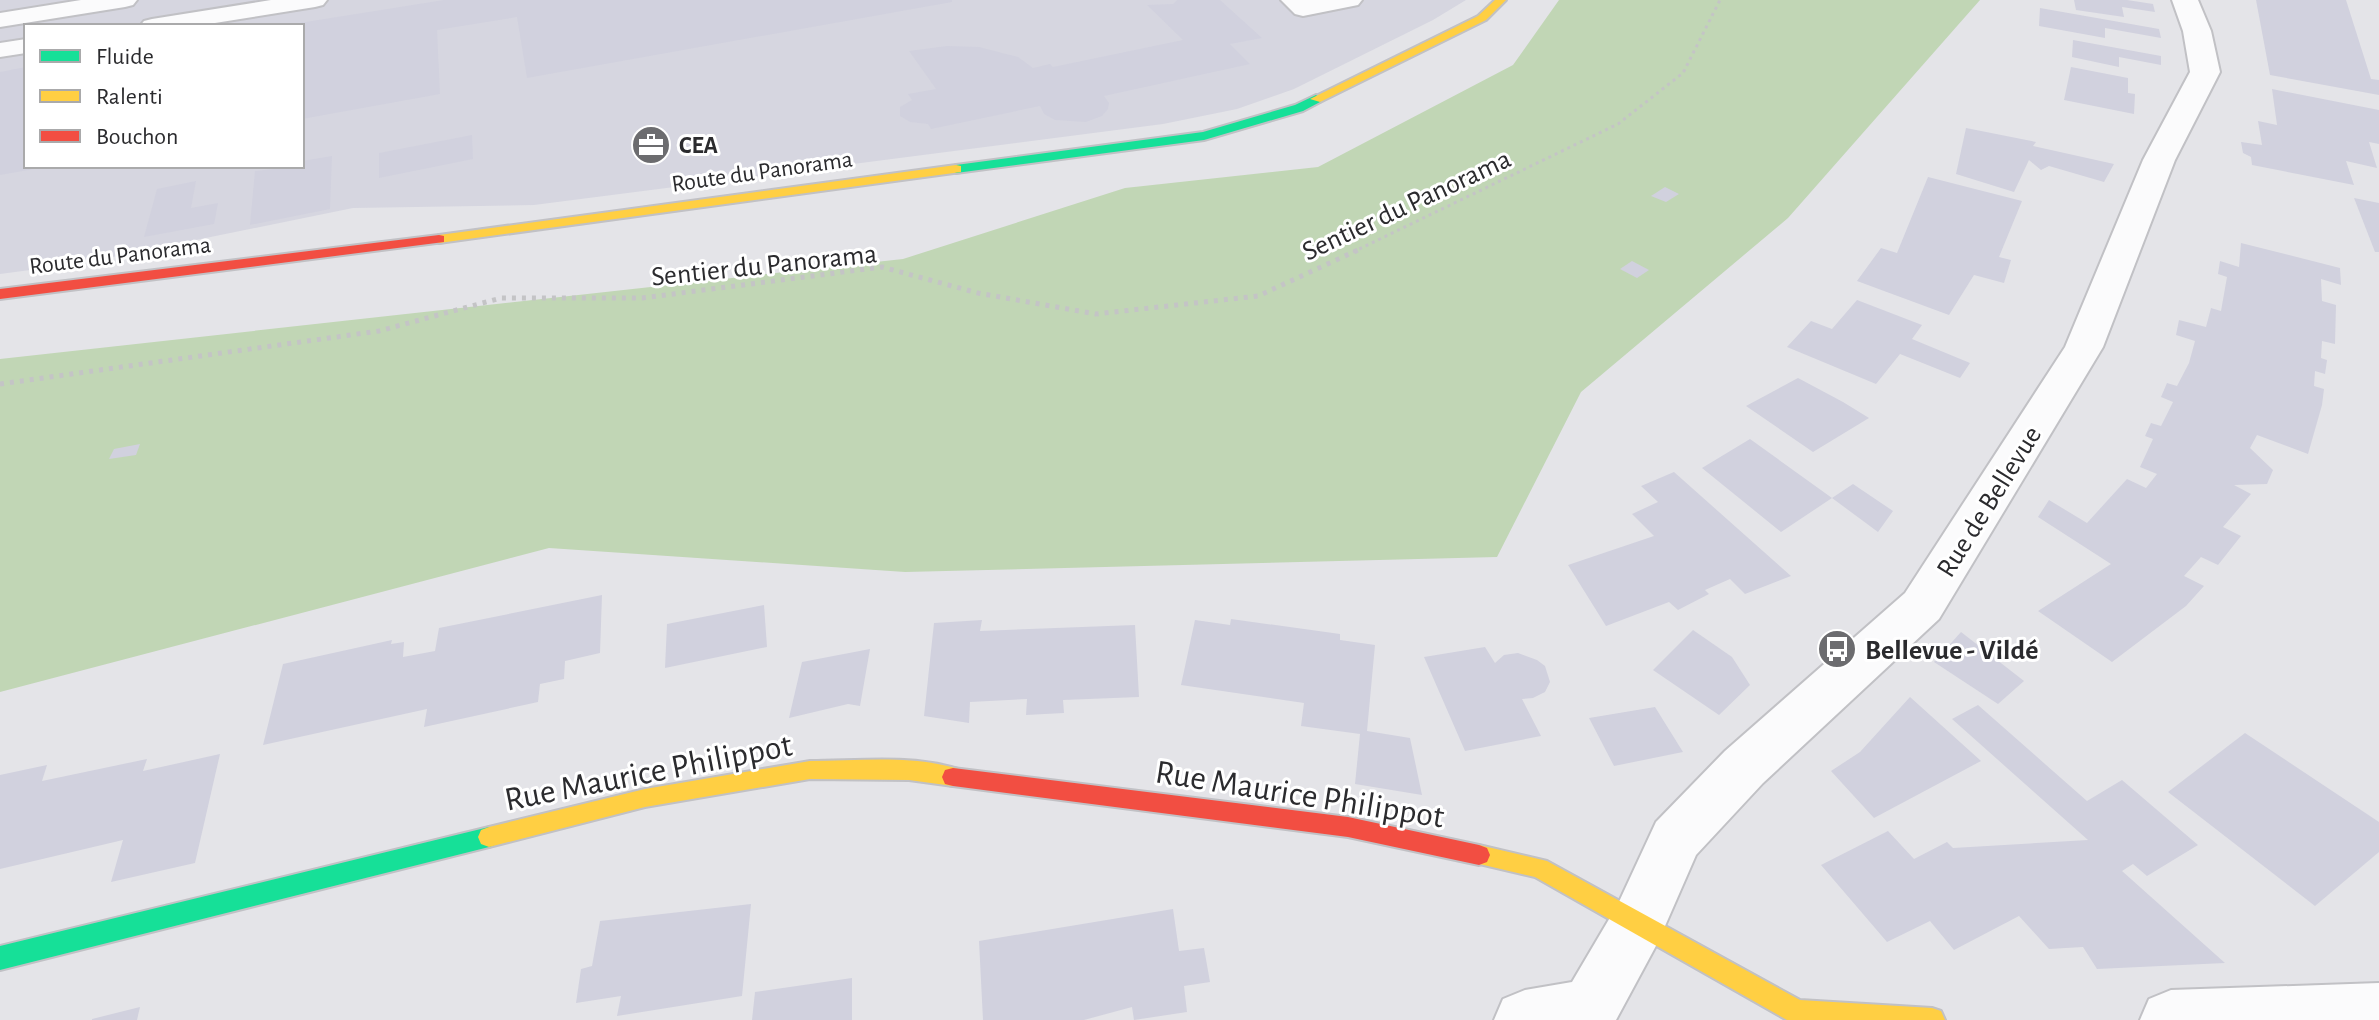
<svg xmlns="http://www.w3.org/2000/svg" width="2379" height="1020" font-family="'Alegreya Sans',sans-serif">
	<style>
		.built { fill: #d6d6e0; fill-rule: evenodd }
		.green { fill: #c1d6b5 }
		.building { fill: #d1d1de }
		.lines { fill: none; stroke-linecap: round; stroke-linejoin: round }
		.lane-casing { stroke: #c1c1c5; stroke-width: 4 }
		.street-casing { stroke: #c1c1c5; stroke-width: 4 }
		.fast-casing { stroke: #c1c1c5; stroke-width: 4 }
		.slow-casing { stroke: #c1c1c5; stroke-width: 4 }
		.jam-casing { stroke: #c1c1c5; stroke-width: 4 }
		.path-far1 { stroke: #c4c4c6; stroke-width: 3; stroke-dasharray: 3 4; stroke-linecap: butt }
		.path { stroke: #c4c4c6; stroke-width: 5; stroke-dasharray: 4 6; stroke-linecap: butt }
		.lane { fill: #fbfbfc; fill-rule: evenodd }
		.street { fill: #fbfbfc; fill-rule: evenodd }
		.fast { fill: #16e098; fill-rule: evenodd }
		.slow { fill: #ffcf43; fill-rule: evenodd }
		.jam { fill: #f24e42; fill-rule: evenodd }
		.labels { text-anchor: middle; stroke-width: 6; stroke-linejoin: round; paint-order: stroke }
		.far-poi-label { font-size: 24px; font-weight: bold; fill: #2b2b2e; stroke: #fff; text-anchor: start }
		.far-street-label { font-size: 24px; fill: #2b2b2e; stroke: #fff }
		.street-label { font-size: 28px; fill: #2b2b2e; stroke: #fff }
		.poi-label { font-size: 28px; font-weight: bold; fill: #2b2b2e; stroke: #fff; text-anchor: start }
		.near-street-label { font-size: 34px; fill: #2b2b2e; stroke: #fff }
	</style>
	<rect width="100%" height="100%" fill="#e4e4e8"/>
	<path class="built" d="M0,0h1466l-33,20 -139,69 -57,20 -74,15 -629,81 -181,3 -270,55 -83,11zM26,26h276v140h-276z"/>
	<polygon class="green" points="1559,0 1980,0 1788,218 1581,392 1497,557 905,572 549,548 0,692 0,359 903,259 1125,188 1318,167 1513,65"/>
	<g class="building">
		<polygon points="444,0 952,0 952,2 527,78 517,17 437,30 440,94 302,119 302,26 293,24"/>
		<polygon points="1177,0 1220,0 1262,38 1230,44 1250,64 1104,96 1109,103 1108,109 1102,116 1086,122 1055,120 1044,114 1040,106 931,129 928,124 910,122 900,116 900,107 912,100 908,94 936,89 909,51 947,46 979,47 1018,57 1033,68 1050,64 1053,67 1183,40 1147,5 1173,4"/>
		<polygon points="2074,0 2127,0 2153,4 2155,12 2122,7 2124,17 2076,10"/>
		<polygon points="2256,0 2346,0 2371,79 2379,80 2379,95 2270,75"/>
		<polygon points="2040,8 2159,29 2161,38 2105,28 2105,38 2039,26"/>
		<polygon points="2073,40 2161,56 2161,65 2119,57 2119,67 2072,57"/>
		<polygon points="26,67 26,166 40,168 0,175 0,72"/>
		<polygon points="2071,67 2128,78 2128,93 2135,94 2134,114 2064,100"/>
		<polygon points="2272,89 2379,110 2379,144 2369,142 2377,168 2346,161 2354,185 2252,165 2251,157 2243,153 2241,142 2262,145 2258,121 2277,125"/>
		<polygon points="1966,128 2036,142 2033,146 2114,164 2104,182 2049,166 2041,170 2029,160 2014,192 1956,174"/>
		<polygon points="472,135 473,159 379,178 379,153"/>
		<polygon points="332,156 330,209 250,225 255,171 302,166 302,161"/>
		<polygon points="1928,177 2022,201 1999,257 2011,260 2004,283 1974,275 1949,315 1857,281 1881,248 1897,253"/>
		<polygon points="196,181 191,208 218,203 214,224 144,237 157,189"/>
		<polygon points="1665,187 1679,194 1666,202 1651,196"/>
		<polygon points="2354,198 2379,203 2379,252 2375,252"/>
		<polygon points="2241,243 2340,268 2341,285 2321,279 2322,301 2336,305 2335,344 2322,341 2321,358 2327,360 2325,374 2315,371 2314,386 2324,389 2322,405 2308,454 2257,435 2250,448 2273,470 2267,484 2234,485 2251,494 2223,527 2241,536 2218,565 2201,557 2184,576 2204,586 2186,606 2112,662 2038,611 2111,564 2038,517 2049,500 2087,523 2127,479 2146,488 2157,474 2140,467 2153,439 2145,436 2151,423 2161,426 2173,402 2161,397 2167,383 2177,386 2189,363 2195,341 2176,335 2179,320 2206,327 2211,308 2221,311 2227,277 2218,274 2220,261 2239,267"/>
		<polygon points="1632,261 1649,270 1637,278 1620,269"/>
		<polygon points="1857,300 1922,325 1912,339 1970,363 1960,378 1900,354 1876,384 1787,347 1811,321 1832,329"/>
		<polygon points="1798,378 1843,402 1869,418 1813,452 1746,406"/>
		<polygon points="1750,439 1832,498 1853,484 1893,511 1878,532 1832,498 1781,532 1702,468"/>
		<polygon points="140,444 136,455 109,459 114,449"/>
		<polygon points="1674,472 1791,576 1745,594 1730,579 1705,590 1709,594 1678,610 1669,602 1606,626 1568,565 1654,536 1632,514 1658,502 1641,486"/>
		<polygon points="602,595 600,653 565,661 564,679 540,684 538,702 424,727 427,709 263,745 283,664 392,640 391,644 404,642 403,657 435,651 439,628"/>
		<polygon points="764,605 767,647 665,668 667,624"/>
		<polygon points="1231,619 1340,634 1340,640 1375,645 1367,731 1410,738 1422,795 1355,784 1360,734 1301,726 1304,703 1181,685 1195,620 1230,625"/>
		<polygon points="982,620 980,631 1135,625 1139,697 1063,700 1064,713 1026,715 1027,699 970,702 969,723 924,716 934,623"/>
		<polygon points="1693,630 1732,657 1750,685 1719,715 1653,670"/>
		<polygon points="1961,632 2024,681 1998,704 1934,662"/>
		<polygon points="1485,647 1495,663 1504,655 1518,653 1537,660 1545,666 1550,682 1545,692 1533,698 1522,699 1541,736 1465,751 1424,657"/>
		<polygon points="870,649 860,706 848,704 789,718 802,662"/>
		<polygon points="1910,697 1981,761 1874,818 1831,771 1860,752"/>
		<polygon points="1978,705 2087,801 2122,780 2198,845 2147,876 2133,864 2122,871 2225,963 2097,969 2083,947 2049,949 2019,916 1954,950 1930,921 1887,942 1821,865 1888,831 1914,859 1947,842 1953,848 2088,840 1952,719"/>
		<polygon points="1655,707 1683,752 1614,766 1589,718"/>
		<polygon points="2245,733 2379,822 2379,852 2315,906 2168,792"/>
		<polygon points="220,754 195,863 111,882 123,840 0,869 0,775 47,765 42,781 147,759 143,771"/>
		<polygon points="751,904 742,996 617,1016 621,996 576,1003 581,969 592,966 600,921"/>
		<polygon points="1173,909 1179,951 1204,948 1210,982 1184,986 1187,1012 1134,1020 1132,1007 1084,1020 983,1020 979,941"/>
		<polygon points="852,978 852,1020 752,1020 755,992"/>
		<polygon points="140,1007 137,1020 92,1020 92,1019"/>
	</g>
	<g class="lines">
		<g class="lane-casing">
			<g id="lane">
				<polygon points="81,0 137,0 133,5 125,7 0,27 0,13"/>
				<polygon points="271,0 327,0 323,5 315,7 196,26 140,26 144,21 152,19"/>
				<polygon points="1281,0 1362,0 1358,5 1303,16 1295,14"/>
				<polygon points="26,39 26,53 0,57 0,43"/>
			</g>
		</g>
		<g class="street-casing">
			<g id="street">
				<polygon points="2172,0 2198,0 2211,31 2220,72 2175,160 2103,347 1939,619 1763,783 1696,855 1658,942 1616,1020 1494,1020 1503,999 1525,990 1572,982 1618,904 1656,822 1725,751 1905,593 2065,347 2143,160 2190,72 2183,31"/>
				<polygon points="2379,983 2379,1020 2140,1020 2149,999 2171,990"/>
			</g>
		</g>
		<g class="fast-casing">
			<g id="fast">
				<polygon points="1316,95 1322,99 1320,102 1303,111 1204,140 956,173 949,169 956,165 1203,132 1295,105"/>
				<polygon points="489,827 497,830 500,837 497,844 489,847 0,970 0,946"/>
			</g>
		</g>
		<g class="slow-casing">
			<g id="slow">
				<polygon points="1495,0 1506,0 1486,20 1320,102 1310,99 1478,16"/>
				<polygon points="956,165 961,166 961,172 439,243 432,239 439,235"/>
				<path d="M810,761c48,0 105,-7 151,9l3,7 -3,7 -8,2 -44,-6 -99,-1 -165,28 -156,40 -8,-3 -3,-7 3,-7 8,-3 156,-38z"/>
				<polygon points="1479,845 1547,861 1800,1000 1932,1008 1941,1011 1945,1020 1787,1020 1535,877 1471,862 1468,855 1471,848"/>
			</g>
		</g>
		<g class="jam-casing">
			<g id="jam">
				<polygon points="439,235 444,236 444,242 0,299 0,289"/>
				<polygon points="953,768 1348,817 1479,845 1487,848 1490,855 1487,862 1479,865 1348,837 953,786 945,784 942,777 945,770"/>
			</g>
		</g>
		<polyline class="path-far1" points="1353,252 1618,124 1683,73 1720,0"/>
		<polyline class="path" points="0,384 379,331 501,298 642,298 882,267 978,293 1096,314 1258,296 1358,250"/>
		<use href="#lane" class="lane"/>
		<use href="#street" class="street"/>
		<use href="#fast" class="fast"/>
		<use href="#slow" class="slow"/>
		<use href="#jam" class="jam"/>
	</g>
	<defs>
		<g id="office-disc" transform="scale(2)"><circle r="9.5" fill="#6c6c6f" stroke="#fff"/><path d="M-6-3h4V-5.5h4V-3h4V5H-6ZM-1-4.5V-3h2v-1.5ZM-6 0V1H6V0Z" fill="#fff"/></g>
		<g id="bus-disc" transform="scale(2)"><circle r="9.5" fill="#6c6c6f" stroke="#fff"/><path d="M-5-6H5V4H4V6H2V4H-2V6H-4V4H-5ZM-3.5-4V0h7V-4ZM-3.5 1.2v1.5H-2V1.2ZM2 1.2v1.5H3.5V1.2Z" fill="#fff"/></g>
	</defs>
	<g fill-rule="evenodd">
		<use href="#office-disc" x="651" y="145"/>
		<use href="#bus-disc" x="1837" y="649"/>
	</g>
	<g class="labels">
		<g class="far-poi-label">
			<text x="679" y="153">CEA</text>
		</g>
		<g class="far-street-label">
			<text transform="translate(762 171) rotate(-8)" y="8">Route du Panorama</text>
			<text transform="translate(120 255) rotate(-7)" y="8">Route du Panorama</text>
		</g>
		<g class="street-label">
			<text transform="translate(1406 204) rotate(-25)" y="10">Sentier du Panorama</text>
			<text transform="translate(764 264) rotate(-6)" y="10">Sentier du Panorama</text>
			<text transform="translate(1988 501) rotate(-58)" y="10">Rue de Bellevue</text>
		</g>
		<g class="poi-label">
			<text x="1865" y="659">Bellevue - Vildé</text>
		</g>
		<g class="near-street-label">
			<text transform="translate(648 771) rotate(-11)" y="12">Rue Maurice Philippot</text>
			<text transform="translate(1300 793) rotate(9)" y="12">Rue Maurice Philippot</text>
		</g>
	</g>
	<rect x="24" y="24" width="280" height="144" fill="#ffffff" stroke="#aaaaab" stroke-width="2"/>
	<rect x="40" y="50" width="40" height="12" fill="#16e098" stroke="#aaaaab" stroke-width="2"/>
	<text x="96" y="64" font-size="24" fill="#2b2b2e">Fluide</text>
	<rect x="40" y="90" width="40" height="12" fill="#ffcf43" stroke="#aaaaab" stroke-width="2"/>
	<text x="96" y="104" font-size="24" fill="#2b2b2e">Ralenti</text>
	<rect x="40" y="130" width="40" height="12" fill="#f24e42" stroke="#aaaaab" stroke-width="2"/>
	<text x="96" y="144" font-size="24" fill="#2b2b2e">Bouchon</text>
</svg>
